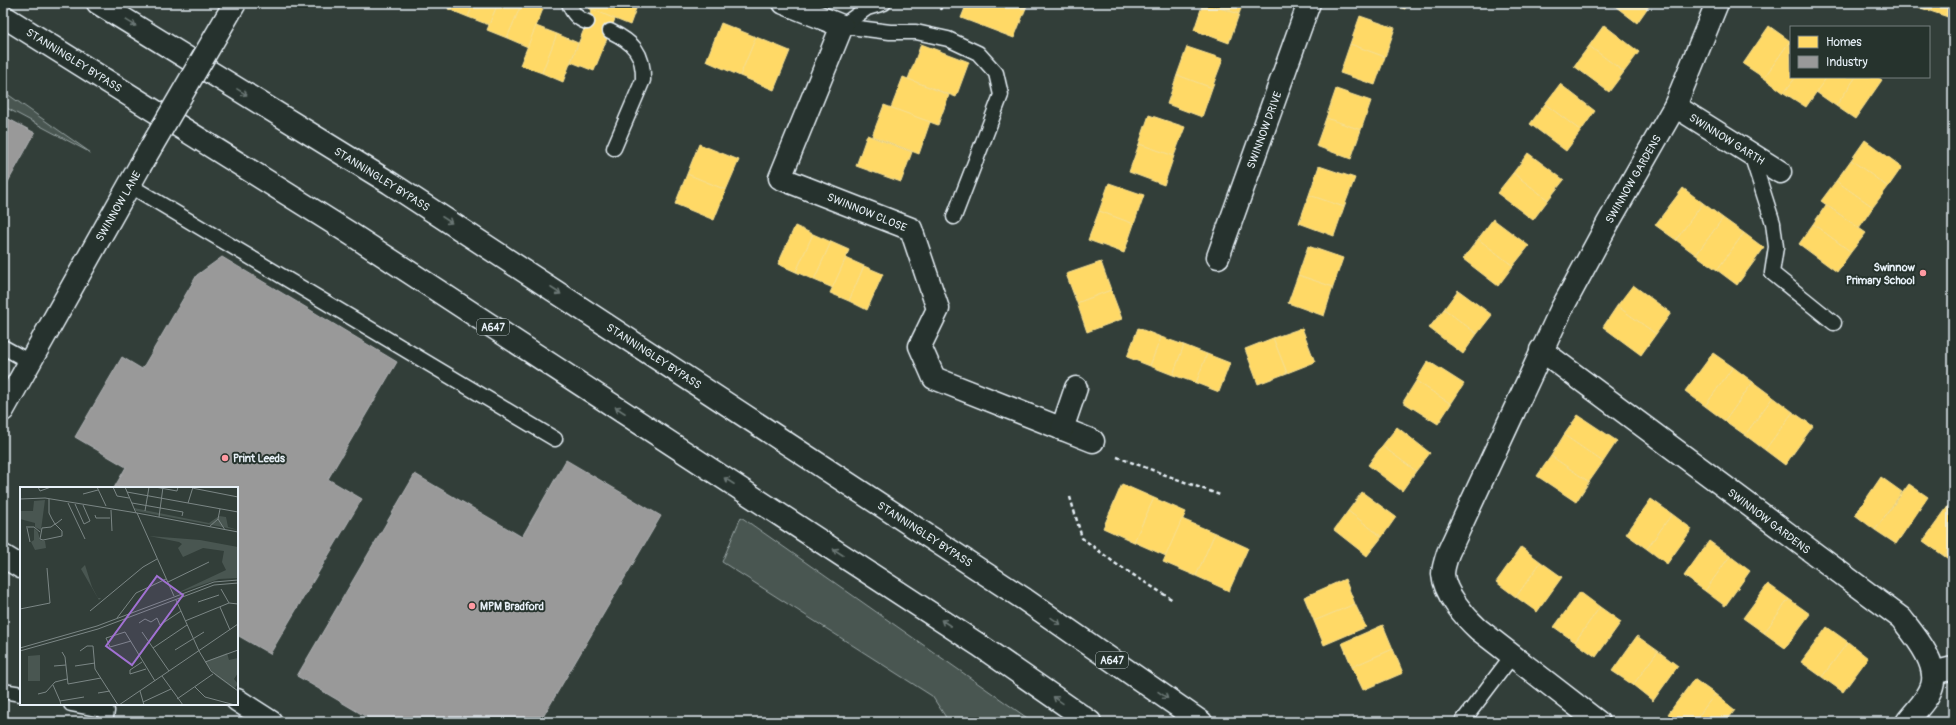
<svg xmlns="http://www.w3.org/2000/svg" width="1956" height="725" font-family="Pangolin,sans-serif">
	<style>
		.green { fill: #495651; stroke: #98a4a4 }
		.homes { fill: #ffd966; stroke: #f8e092 }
		.industry { fill: #999; stroke: #b1b3b6 }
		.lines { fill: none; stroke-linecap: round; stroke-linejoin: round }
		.service-casing { stroke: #e8f1f8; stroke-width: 17 }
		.minor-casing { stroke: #e8f1f8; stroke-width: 25 }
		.tertiary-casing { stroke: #e8f1f8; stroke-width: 25 }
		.trunk-casing { stroke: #e8f1f8; stroke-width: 25 }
		.path { stroke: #e8f1f8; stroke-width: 2.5; stroke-dasharray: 4 3; stroke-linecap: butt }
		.service { stroke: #26332d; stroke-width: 14 }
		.minor { stroke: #26332d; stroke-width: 22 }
		.tertiary { stroke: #26332d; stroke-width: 22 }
		.trunk { stroke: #26332d; stroke-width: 22 }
		.tertiary-bridge-casing { stroke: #e8f1f8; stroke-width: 25; stroke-linecap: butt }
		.tertiary-bridge { stroke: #26332d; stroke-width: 22 }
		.oneway { stroke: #6a7674 }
		.poi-dot { fill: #ff9aa2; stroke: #26332d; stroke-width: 1.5 }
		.labels { text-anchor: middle; stroke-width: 4; stroke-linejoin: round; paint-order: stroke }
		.shield { fill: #26332d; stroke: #aeb8bb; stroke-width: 1 }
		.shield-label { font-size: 10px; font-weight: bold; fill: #e8f1f8 }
		.street-label { font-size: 11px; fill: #e8f1f8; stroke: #26332d }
		.poi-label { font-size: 11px; font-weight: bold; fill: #e8f1f8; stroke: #26332d; text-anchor: start }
		.inset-road { fill: none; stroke: #7b8685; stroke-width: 1 }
		.view { fill: #a171d3; fill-opacity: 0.15; stroke: #a171d3; stroke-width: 2 }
		.inset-edge { fill: none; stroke: #e8f1f8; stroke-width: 2 }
	</style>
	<rect width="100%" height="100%" fill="#323e39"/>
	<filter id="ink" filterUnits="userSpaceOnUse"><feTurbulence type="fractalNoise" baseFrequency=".025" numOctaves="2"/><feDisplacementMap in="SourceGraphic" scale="8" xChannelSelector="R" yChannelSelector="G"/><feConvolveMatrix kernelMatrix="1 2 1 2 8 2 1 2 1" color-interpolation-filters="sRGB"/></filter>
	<g filter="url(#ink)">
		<g class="green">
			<polygon points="3,91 91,153 3,106"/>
			<polygon points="741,517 1033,722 949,722 932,696 722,562"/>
		</g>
		<g class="homes">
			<polygon points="450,3 474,3 468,17 448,9"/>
			<polygon points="474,3 498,3 489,25 468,17"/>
			<polygon points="498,3 522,3 507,38 487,30"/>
			<polygon points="522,3 529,3 543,9 528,47 507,38"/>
			<polygon points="590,3 638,3 630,25 588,8"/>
			<polygon points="967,3 1028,3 1014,38 961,18"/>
			<polygon points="1203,3 1239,14 1229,43 1194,30"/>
			<polygon points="1208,3 1243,3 1239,14"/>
			<polygon points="1387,3 1407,3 1405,9"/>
			<polygon points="1611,3 1651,3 1637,23"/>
			<polygon points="1916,3 1949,3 1945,16 1915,6"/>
			<polygon points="1949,3 1953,3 1953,19 1945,16"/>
			<polygon points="592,9 615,19 594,71 571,62"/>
			<polygon points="1360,16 1395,28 1385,57 1350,44"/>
			<polygon points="721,23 756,37 740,76 706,61"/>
			<polygon points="1604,25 1639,52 1624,72 1589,46"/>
			<polygon points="536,26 557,34 542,73 520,65"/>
			<polygon points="1769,26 1790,41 1764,78 1743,64"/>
			<polygon points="557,34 578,43 563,82 542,73"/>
			<polygon points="756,37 790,51 774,90 740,76"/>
			<polygon points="1790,41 1791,77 1796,77 1784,93 1764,78"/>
			<polygon points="921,44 969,62 956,97 908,79"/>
			<polygon points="1350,44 1385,57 1375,85 1340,73"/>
			<polygon points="1589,46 1624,72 1609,92 1574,66"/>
			<polygon points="1187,47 1223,59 1212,88 1177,75"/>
			<polygon points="1177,75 1212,88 1202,117 1167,104"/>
			<polygon points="903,77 949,95 938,125 891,108"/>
			<polygon points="1796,77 1827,77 1806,107 1784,93"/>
			<polygon points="1827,77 1856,77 1836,106 1816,92"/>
			<polygon points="1856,77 1878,77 1882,80 1855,119 1836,106"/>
			<polygon points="1560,84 1595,111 1581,131 1545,104"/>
			<polygon points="1336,89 1371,101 1361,130 1326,118"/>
			<polygon points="1545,104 1581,131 1566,151 1530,124"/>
			<polygon points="884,105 930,122 919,154 872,136"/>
			<polygon points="1149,115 1185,127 1174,156 1139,144"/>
			<polygon points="1326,118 1361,130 1351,159 1316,146"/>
			<polygon points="867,135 912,152 901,182 856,166"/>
			<polygon points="1865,140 1902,167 1888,187 1851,160"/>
			<polygon points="699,144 739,160 726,190 687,174"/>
			<polygon points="1139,144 1174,156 1164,185 1129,172"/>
			<polygon points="1528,153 1564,180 1548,200 1513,173"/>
			<polygon points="1851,160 1888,187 1873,207 1836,181"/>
			<polygon points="1319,166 1355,178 1344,207 1309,195"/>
			<polygon points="1513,173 1548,200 1533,220 1497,193"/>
			<polygon points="687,174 726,190 714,220 675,204"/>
			<polygon points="1836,181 1873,207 1859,228 1821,201"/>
			<polygon points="1109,183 1144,195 1134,224 1099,211"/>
			<polygon points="1683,188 1703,203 1676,240 1655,225"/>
			<polygon points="1309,195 1344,207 1334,236 1299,223"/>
			<polygon points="1703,203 1723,218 1696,255 1676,240"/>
			<polygon points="1826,205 1866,233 1851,252 1813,224"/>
			<polygon points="1099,211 1134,224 1124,253 1088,240"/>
			<polygon points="1723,218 1744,233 1717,270 1696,255"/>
			<polygon points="1493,219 1529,246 1513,266 1478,239"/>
			<polygon points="1813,224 1851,252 1837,272 1799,244"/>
			<polygon points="795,226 813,234 796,272 778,264"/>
			<polygon points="1744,233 1764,248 1737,285 1717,270"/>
			<polygon points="813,234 831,242 814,280 796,272"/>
			<polygon points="1478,239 1513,266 1498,286 1463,259"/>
			<polygon points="831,242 849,250 833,288 814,280"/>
			<polygon points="1308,246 1343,258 1333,287 1298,275"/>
			<polygon points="846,258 864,266 849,301 830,293"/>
			<polygon points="1101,262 1111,290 1077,303 1066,274"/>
			<polygon points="864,266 883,274 867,310 849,301"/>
			<polygon points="1298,275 1333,287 1324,316 1288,303"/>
			<polygon points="1633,285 1671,313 1656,334 1617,306"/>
			<polygon points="1111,290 1122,319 1087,332 1077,303"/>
			<polygon points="1458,290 1492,315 1477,334 1444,309"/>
			<polygon points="1617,306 1656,334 1641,355 1603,327"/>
			<polygon points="1444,309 1477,334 1463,354 1429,328"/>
			<polygon points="1138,328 1161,337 1150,366 1127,357"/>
			<polygon points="1302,328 1315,362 1287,373 1273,338"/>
			<polygon points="1161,337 1184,345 1173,375 1150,366"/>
			<polygon points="1273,338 1287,373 1258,384 1245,349"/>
			<polygon points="1184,345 1207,354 1196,383 1173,375"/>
			<polygon points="1713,353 1733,367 1705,406 1685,391"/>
			<polygon points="1207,354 1230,363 1219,392 1196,383"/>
			<polygon points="1428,361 1464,384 1451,404 1416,381"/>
			<polygon points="1733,367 1753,382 1725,421 1705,406"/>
			<polygon points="1416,381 1451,404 1438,424 1403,402"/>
			<polygon points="1753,382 1773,397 1745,435 1725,421"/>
			<polygon points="1773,397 1793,412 1765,450 1745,435"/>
			<polygon points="1793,412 1813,426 1785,465 1765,450"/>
			<polygon points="1578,415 1617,441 1603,462 1564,435"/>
			<polygon points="1397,427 1430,453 1416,471 1382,446"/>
			<polygon points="1564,435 1603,462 1589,482 1551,456"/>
			<polygon points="1382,446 1416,471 1402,491 1368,465"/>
			<polygon points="1551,456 1589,482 1576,502 1537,476"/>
			<polygon points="1881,477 1902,492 1875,530 1855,515"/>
			<polygon points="1122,484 1154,498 1134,542 1103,528"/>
			<polygon points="1909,484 1928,497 1896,544 1875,530"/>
			<polygon points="1362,492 1396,517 1382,537 1348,511"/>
			<polygon points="1154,498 1186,512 1166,556 1134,542"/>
			<polygon points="1651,499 1672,514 1647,549 1626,534"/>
			<polygon points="1949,505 1953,507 1953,544 1944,556 1923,541"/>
			<polygon points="1348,511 1382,537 1367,556 1334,530"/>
			<polygon points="1672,514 1692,529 1667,564 1647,549"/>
			<polygon points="1182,519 1215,533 1196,576 1163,562"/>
			<polygon points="1215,533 1248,548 1229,591 1196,576"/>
			<polygon points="1709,541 1730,556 1705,591 1684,576"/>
			<polygon points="1953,544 1953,562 1944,556"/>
			<polygon points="1521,547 1541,562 1516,597 1496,582"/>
			<polygon points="1730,556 1750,571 1725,606 1705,591"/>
			<polygon points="1541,562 1562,577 1537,612 1516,597"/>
			<polygon points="1345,579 1355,604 1314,621 1304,597"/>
			<polygon points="1768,584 1789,599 1764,633 1743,618"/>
			<polygon points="1580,592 1600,607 1575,642 1554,627"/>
			<polygon points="1789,599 1810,614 1785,648 1764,633"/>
			<polygon points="1355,604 1366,627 1324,645 1314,621"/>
			<polygon points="1600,607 1621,622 1596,657 1575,642"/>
			<polygon points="1383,625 1393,649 1352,667 1342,643"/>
			<polygon points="1827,627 1848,642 1822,677 1801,662"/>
			<polygon points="1637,636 1658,651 1633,685 1612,671"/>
			<polygon points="1848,642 1868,658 1843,692 1822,677"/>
			<polygon points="1393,649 1403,673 1363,690 1352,667"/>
			<polygon points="1658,651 1678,666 1653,701 1633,685"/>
			<polygon points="1694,679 1715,694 1694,722 1680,722 1668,714"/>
			<polygon points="1715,694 1735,710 1726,722 1694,722"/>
		</g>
		<g class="industry">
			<polygon points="3,116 35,133 3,191"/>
			<polygon points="222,257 397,362 328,479 362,499 270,654 237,635 237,488 114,488 126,467 75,437 122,357 142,369 197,275"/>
			<polygon points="566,460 661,516 540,722 375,722 297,676 415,474 522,537"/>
		</g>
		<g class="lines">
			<g class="service-casing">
				<g id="service">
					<path d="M569,3c3,10 8,16 18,19"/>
					<polyline points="842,26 890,32 916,32 948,39 978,53 996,73 1001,95 954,217"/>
					<polyline points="842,26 867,8 884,3"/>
					<path d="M610,31c23,11 34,22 33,49l-29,68"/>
					<polyline points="1751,154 1773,223 1776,247 1772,273 1834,323"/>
					<polyline points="129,185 555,439"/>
					<polyline points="3,347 30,362"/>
					<polyline points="3,691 21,694"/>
					<polyline points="71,704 107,711 105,722"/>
					<polyline points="1462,722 1512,656"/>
				</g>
			</g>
			<g class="minor-casing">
				<g id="minor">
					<polyline points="784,3 842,26 780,178 911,229 938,309 920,346 934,378 1093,441"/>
					<polyline points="1675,106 1780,172"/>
					<polyline points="1218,257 1309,3"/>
					<path d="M1541,350l360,268c13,17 38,45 31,68 -4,14 -17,25 -25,36"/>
					<polyline points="1062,429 1076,388"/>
					<polyline points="1933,673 1953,668"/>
					<path d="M1598,722l-120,-93c-13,-12 -34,-36 -35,-55 0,-6 3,-15 5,-21l113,-243 47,-87 67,-117 42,-103"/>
				</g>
			</g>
			<g class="tertiary-casing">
				<polyline id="tertiary" points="3,410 140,166"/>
			</g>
			<g class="trunk-casing">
				<g id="trunk">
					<polyline points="98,3 390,183 1024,599 1201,722"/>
					<polyline points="3,16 351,234 979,645 1090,722"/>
					<polyline points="3,556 21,567"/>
					<polyline points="237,700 271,722"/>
				</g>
			</g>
			<g class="path">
				<polyline points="934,3 941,8 939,12"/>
				<polyline points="1117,457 1220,495"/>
				<polyline points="1070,497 1082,538 1116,564 1173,600"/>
			</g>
			<use href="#service" class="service"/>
			<use href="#minor" class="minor"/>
			<use href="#tertiary" class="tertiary"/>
			<use href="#trunk" class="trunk"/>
			<g class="tertiary-bridge-casing">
				<polyline id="tertiary-bridge" points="140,166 235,3"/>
			</g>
			<use href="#tertiary-bridge" class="tertiary-bridge"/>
		</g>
		<defs><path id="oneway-shaft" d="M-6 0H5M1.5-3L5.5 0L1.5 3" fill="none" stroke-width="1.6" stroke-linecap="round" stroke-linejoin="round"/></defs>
		<g class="oneway">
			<use href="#oneway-shaft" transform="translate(131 23) rotate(32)"/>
			<use href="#oneway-shaft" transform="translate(242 92) rotate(32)"/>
			<use href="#oneway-shaft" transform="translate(447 220) rotate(33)"/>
			<use href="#oneway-shaft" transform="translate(556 291) rotate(33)"/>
			<use href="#oneway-shaft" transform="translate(620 410) rotate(-147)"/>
			<use href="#oneway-shaft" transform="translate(729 481) rotate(-147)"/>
			<use href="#oneway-shaft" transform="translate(838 552) rotate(-147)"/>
			<use href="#oneway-shaft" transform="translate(1056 621) rotate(35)"/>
			<use href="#oneway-shaft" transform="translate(946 623) rotate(-147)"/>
			<use href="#oneway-shaft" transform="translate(1163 695) rotate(35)"/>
			<use href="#oneway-shaft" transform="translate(1058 700) rotate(-145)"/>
		</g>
	</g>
	<g class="poi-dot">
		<circle cx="1923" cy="273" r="4"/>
		<circle cx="225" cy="458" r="4"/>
		<circle cx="472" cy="606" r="4"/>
	</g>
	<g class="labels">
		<g class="shield">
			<rect x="477" y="319" width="32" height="16" rx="3"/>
			<rect x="1096" y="652" width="32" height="16" rx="3"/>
		</g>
		<g class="shield-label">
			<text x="493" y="331">A647</text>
			<text x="1112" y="664">A647</text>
		</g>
		<g class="street-label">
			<text transform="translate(74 60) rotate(32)" y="4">STANNINGLEY BYPASS</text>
			<text transform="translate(1264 130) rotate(-70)" y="4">SWINNOW DRIVE</text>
			<text transform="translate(1727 139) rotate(32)" y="4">SWINNOW GARTH</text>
			<text transform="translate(382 179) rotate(32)" y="4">STANNINGLEY BYPASS</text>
			<text transform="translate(1633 179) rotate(-60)" y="4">SWINNOW GARDENS</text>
			<text transform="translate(118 206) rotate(-60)" y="4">SWINNOW LANE</text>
			<text transform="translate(867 212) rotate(22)" y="4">SWINNOW CLOSE</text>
			<text transform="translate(654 356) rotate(33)" y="4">STANNINGLEY BYPASS</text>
			<text transform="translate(1769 521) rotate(37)" y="4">SWINNOW GARDENS</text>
			<text transform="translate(925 534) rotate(33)" y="4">STANNINGLEY BYPASS</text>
		</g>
		<g class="poi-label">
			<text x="1915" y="271" text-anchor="end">Swinnow<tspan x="1915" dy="13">Primary School</tspan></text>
			<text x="233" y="462">Print Leeds</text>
			<text x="480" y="610">MPM Bradford</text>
		</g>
	</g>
	<g transform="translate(20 487)">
		<rect width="218" height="218" fill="#323e39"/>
		<path d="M25,13l-4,30 -6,-3v-4l-15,-4v-8h13l1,-10zM114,21l75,15 10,-7 7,1 2,10 10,3 -102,-19zM14,41l4,4 2,8 5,1 1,7 -11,2 -4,-8 3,-2zM129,49l51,4 38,7v31l-19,1 -44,15 51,-24 -4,-8 2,-11 -21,-3 -20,9 -5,-9 4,-4 -3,-2zM65,78l7,22 6,11h3l-2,2 -18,-31zM207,166l2,7 9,-2v15l-4,6 4,5 -4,5 -18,-13 -11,-14zM20,168v26h-12v-25z" fill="#495651"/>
		<path class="inset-road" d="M18,0l2,4 11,-4M77,0l9,19M93,0l4,9 12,2M105,0l11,26M135,0l22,4 1,-4M172,1l46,9M107,5l111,20M63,7l15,-4M0,12l25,-1 92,15M29,12v14l3,6 3,5 7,7v5l-19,4 -3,-1 2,-11 9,-1 4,-3 2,-1 5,-4M48,16l17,36M112,16l51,9 -1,4M168,16l5,-16M55,17l9,20 6,-3 -7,-16M91,23l1,21M125,24l4,-24M117,26l37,83M117,26l101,19M75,28l1,3h14M139,30l4,-30M198,32l7,11M6,40h8l6,5M189,40l9,-8 2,-10M7,41l3,14M148,95l41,-20M201,102l8,14M156,113l23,51 12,20 27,20M178,115l21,-7M200,120l10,23M0,122l30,-6 -3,-35M70,124l53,-44 14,-8M97,131l19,-25 30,-14M165,134l44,-18 9,1M119,136l6,-4 6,3 6,-4 3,7 21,-14M122,145l27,39M111,154l-21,6 -4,-9 19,-6 30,49M0,161l77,-22 117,-44 24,-2M133,161l34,-23M155,163l29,-18M0,164l78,-22 116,-44 24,-2M60,164l7,-5h6l2,23 23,36M42,165l3,5 3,27 33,-6M122,175l-12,8v4l16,-5M185,175l33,-12M34,179l12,-1M55,179l20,-3M142,189l21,29M33,198l7,16M175,200l10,10 30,8M120,204l4,14M78,206l12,-2M18,207l8,-2 9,-10 12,-3M157,212l36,-25M123,215l28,-13M41,218l-1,-4 24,-4M99,218l119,-81"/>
		<path class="view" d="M137,89l26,19 -51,70 -26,-19z"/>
		<rect width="218" height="218" class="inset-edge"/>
	</g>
	<rect width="1956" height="725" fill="none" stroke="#26332d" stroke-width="16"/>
	<rect x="8" y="8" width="1940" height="709" fill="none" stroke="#e8f1f8" stroke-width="1.5" filter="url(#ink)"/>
	<rect x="1790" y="26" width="140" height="52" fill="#26332d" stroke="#747f7e"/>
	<rect x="1798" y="36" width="20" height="12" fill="#ffd966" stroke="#747f7e"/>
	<text x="1826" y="46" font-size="12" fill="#e8f1f8">Homes</text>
	<rect x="1798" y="56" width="20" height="12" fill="#999999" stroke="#747f7e"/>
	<text x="1826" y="66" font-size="12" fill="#e8f1f8">Industry</text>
</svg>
